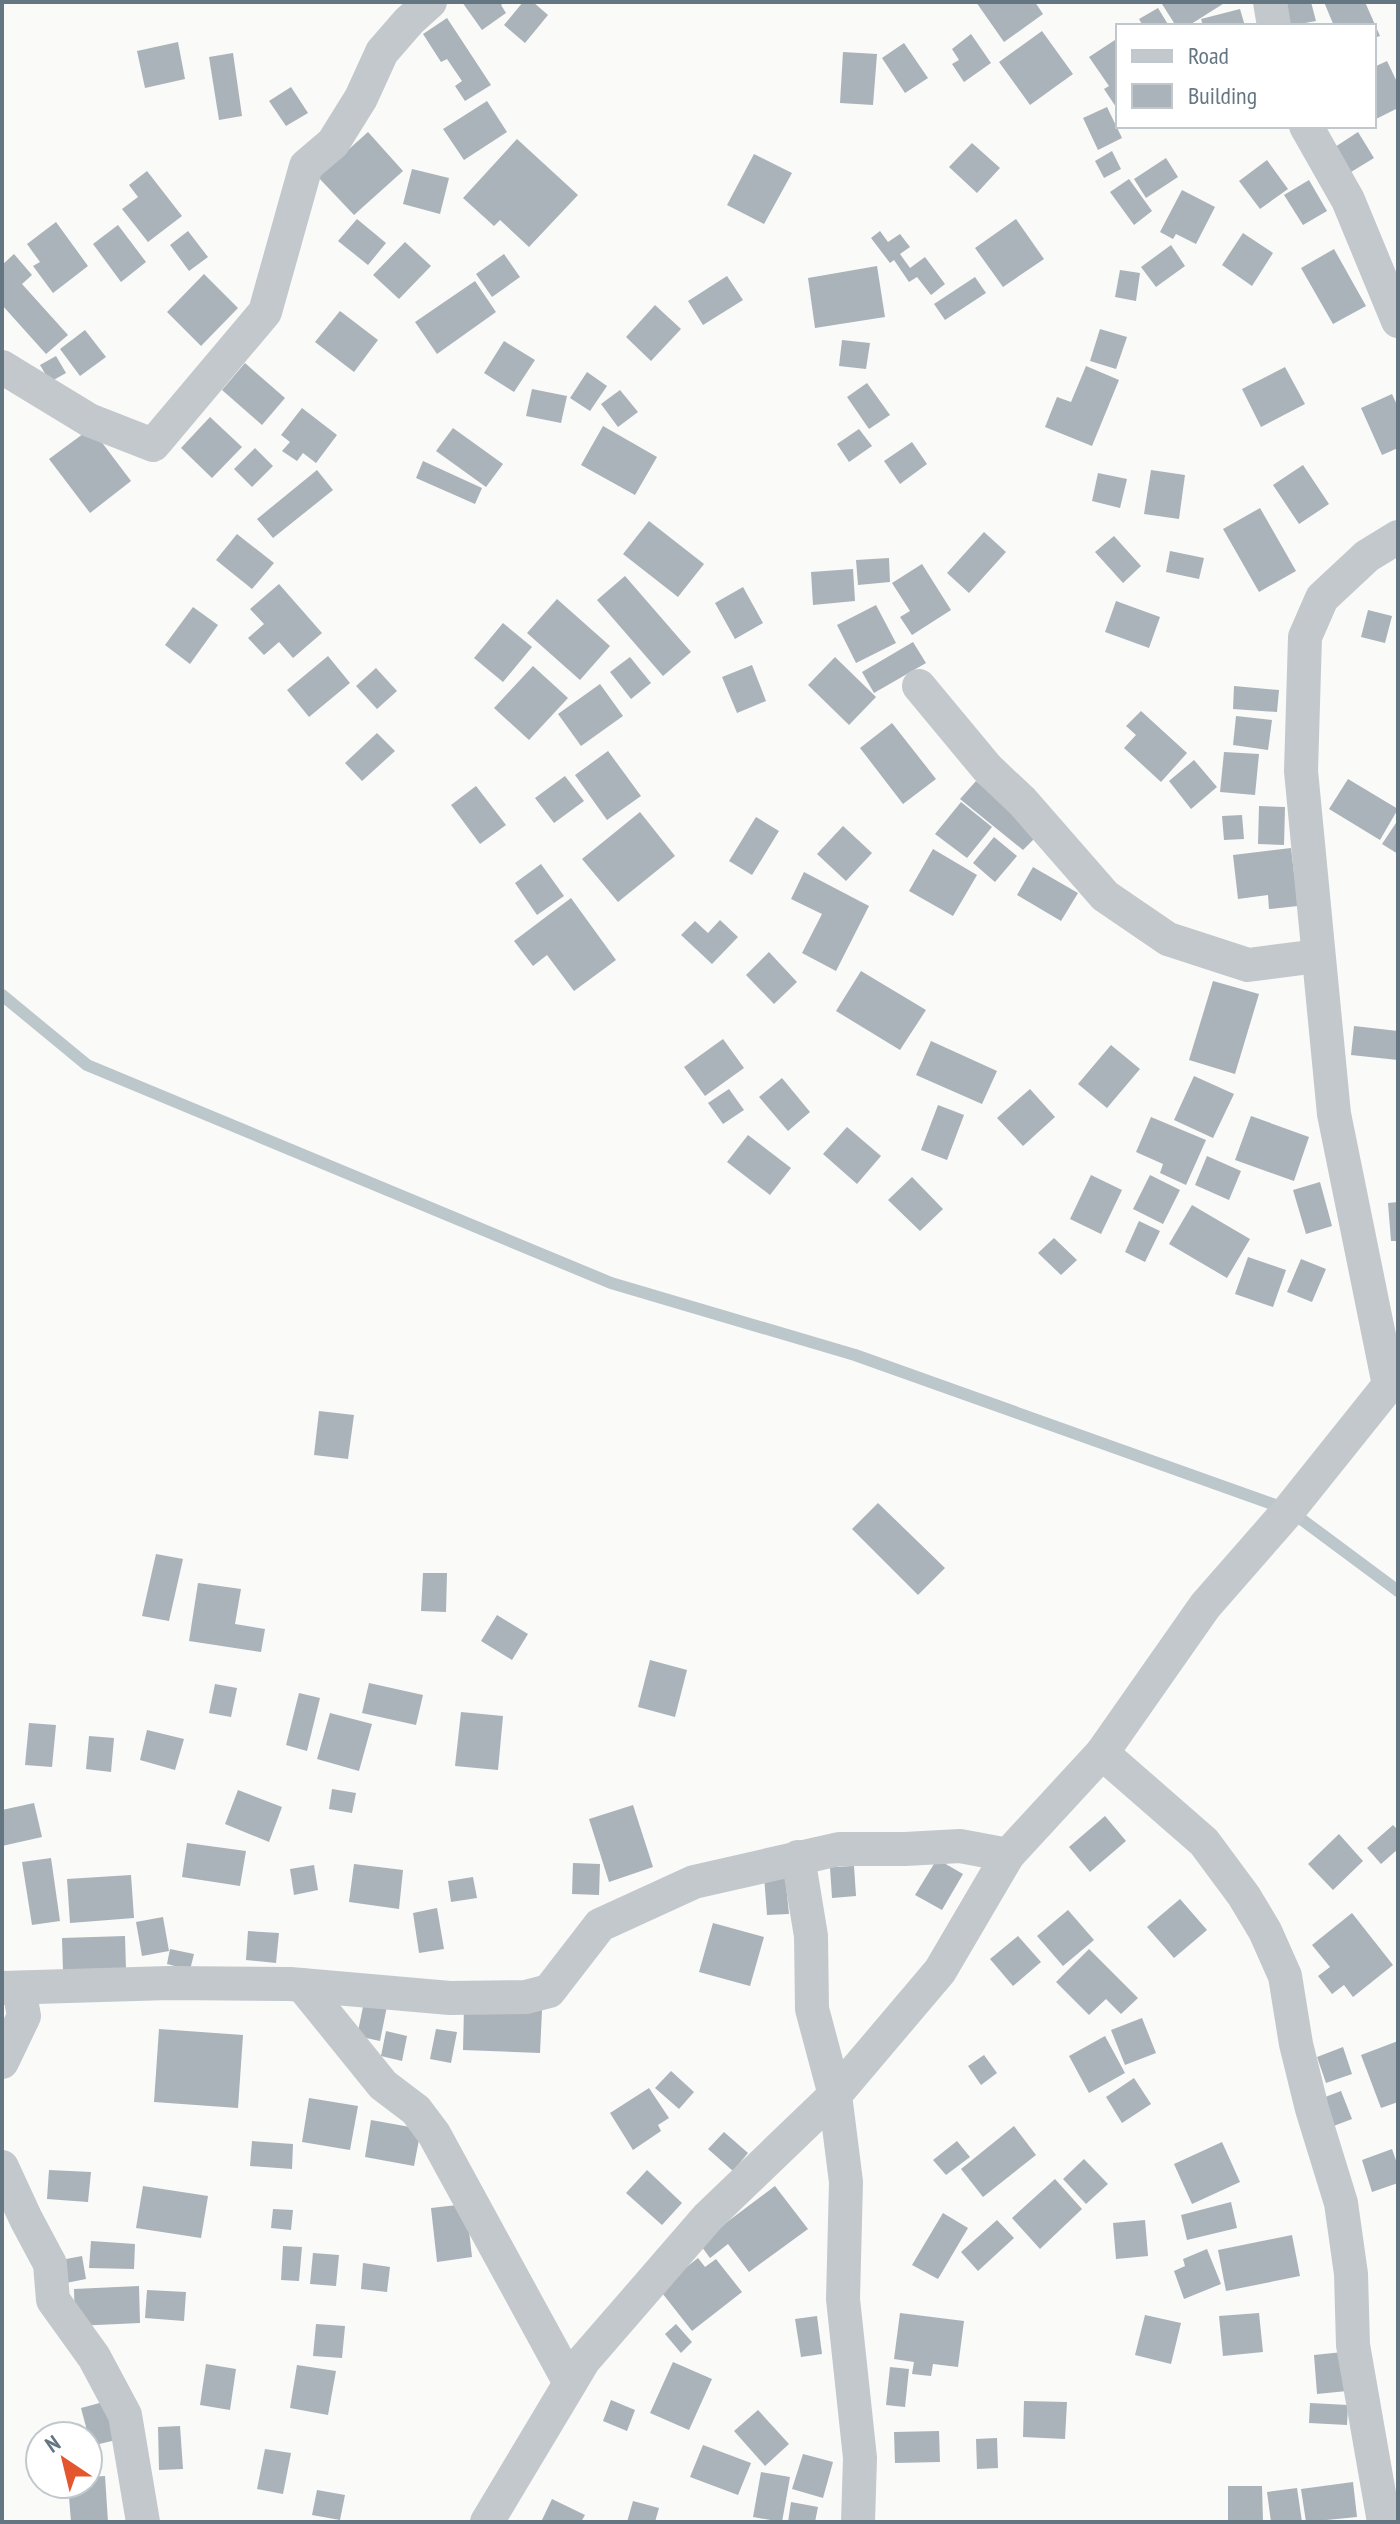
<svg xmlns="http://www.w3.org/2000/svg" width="1400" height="2524" font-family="'PT Sans Narrow',sans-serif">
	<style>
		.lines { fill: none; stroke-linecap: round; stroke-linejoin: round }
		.stream { stroke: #bbc7cb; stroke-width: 12 }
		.building { fill: #aab3b9 }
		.minor { stroke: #c3c8cc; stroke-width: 34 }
	</style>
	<rect width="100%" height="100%" fill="#fafaf8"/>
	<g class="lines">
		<polyline class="stream" points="2,995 87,1065 611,1283 855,1355 1289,1510 1398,1591"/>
	</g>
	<g class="building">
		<polygon points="462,2 505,2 501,5 506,13 482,30"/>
		<polygon points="523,2 533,2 548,15 525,43 504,25"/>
		<polygon points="976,2 1035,2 1043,14 1004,42"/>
		<polygon points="1164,2 1226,2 1188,26 1176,26 1162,4"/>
		<polygon points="1296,2 1311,2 1316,21 1289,26 1284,5"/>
		<polygon points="1324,2 1365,2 1380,36 1374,38 1374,26 1334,26"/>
		<polygon points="1158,8 1169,26 1143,26 1139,19"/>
		<polygon points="1240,9 1245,26 1203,26 1201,19"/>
		<polygon points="447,18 491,85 465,101 455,86 462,81 447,59 441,62 423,34"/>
		<polygon points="1042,31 1073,74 1030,105 999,62"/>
		<polygon points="971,34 991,63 964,82 952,64 959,60 952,49"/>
		<polygon points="1118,38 1118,105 1116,107 1104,89 1109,86 1089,57"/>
		<polygon points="178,42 185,79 145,88 137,51"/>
		<polygon points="904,43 928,78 905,93 882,58"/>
		<polygon points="843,52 877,54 873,105 840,103"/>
		<polygon points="233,53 242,116 219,120 209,57"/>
		<polygon points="1387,61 1398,84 1398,108 1374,120 1374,67"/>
		<polygon points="291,87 308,113 286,126 269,101"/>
		<polygon points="487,101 507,132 464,160 443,129"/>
		<polygon points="1107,107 1122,138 1098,150 1083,118"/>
		<polygon points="368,132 403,171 354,215 318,177"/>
		<polygon points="1358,132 1374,158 1351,172 1335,147"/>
		<polygon points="517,139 578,195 529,247 500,220 494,226 463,198"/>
		<polygon points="972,143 1000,168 977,193 949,167"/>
		<polygon points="1112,151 1121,169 1104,178 1095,161"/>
		<polygon points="754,154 792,173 764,224 727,205"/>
		<polygon points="1166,158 1178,177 1146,198 1134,179"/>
		<polygon points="1267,160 1288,189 1260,209 1239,181"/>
		<polygon points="412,169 449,178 440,214 403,204"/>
		<polygon points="147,171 182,216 148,242 122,209 138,197 129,185"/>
		<polygon points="1129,179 1152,211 1134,225 1110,192"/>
		<polygon points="1309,180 1327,211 1303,225 1284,195"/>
		<polygon points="1182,190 1215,207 1196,244 1176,234 1173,239 1160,232"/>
		<polygon points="357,219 386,243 368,265 338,241"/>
		<polygon points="1016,219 1044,259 1003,287 975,248"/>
		<polygon points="56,222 88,266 53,293 33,266 40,262 27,244"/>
		<polygon points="118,225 146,262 121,282 93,244"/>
		<polygon points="188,231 208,257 189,271 170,245"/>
		<polygon points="880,231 888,242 900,234 910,247 900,254 910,268 925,257 945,284 931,295 917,277 909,282 894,260 890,263 871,238"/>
		<polygon points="1243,233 1273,253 1252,286 1222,265"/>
		<polygon points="405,242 431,266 399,299 373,275"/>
		<polygon points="1171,245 1185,266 1156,287 1141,267"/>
		<polygon points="1334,249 1366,306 1333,324 1301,268"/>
		<polygon points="14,254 32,275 22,284 68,335 46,354 2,305 2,265"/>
		<polygon points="504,254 520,277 492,297 476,274"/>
		<polygon points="877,266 885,317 815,328 808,278"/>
		<polygon points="1120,270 1140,273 1136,301 1115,297"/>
		<polygon points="204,274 238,308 201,346 167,312"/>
		<polygon points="727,276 743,300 703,325 688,301"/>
		<polygon points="975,277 986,293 945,320 934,304"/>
		<polygon points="475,281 496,312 437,354 415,322"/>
		<polygon points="655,305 681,329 651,361 626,337"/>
		<polygon points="340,311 378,340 354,372 315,342"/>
		<polygon points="1100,329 1127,337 1116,369 1090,361"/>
		<polygon points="85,330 106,357 80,376 60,349"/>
		<polygon points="842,340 870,343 866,369 839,366"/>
		<polygon points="504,341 535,360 514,392 484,373"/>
		<polygon points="56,356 66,373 50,382 40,365"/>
		<polygon points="245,363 285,398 262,425 222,390"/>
		<polygon points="1086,366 1119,380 1092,446 1045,427 1057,397 1071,402"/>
		<polygon points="1285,367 1305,404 1261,427 1242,389"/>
		<polygon points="587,372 607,386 590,411 570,398"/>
		<polygon points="867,383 890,415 869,429 847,397"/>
		<polygon points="532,389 567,396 561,423 526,416"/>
		<polygon points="620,390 638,412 618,427 601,404"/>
		<polygon points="1392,394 1398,407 1398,448 1382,455 1361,408"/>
		<polygon points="302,408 337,435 316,463 303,453 297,461 282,451 290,442 281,435"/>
		<polygon points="210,417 242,447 212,478 181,448"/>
		<polygon points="603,426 657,457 635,495 581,465"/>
		<polygon points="91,428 131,481 90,513 49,459"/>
		<polygon points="453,428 503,464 486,487 436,451"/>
		<polygon points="859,429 872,446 849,462 837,444"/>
		<polygon points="912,442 927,464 900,484 884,461"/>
		<polygon points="255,448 273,466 252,487 234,469"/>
		<polygon points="423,461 482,488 475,504 416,478"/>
		<polygon points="1303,465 1329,504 1299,524 1273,485"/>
		<polygon points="317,470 333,490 273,538 257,519"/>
		<polygon points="1151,470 1185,475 1179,519 1144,514"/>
		<polygon points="1098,473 1127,479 1120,508 1092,501"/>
		<polygon points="1260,508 1296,571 1259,592 1223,529"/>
		<polygon points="649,521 704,564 678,597 623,554"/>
		<polygon points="984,532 1006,552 969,593 947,573"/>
		<polygon points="237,534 274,563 252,589 216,560"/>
		<polygon points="1114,536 1141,566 1123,583 1095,552"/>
		<polygon points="1170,551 1204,558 1199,579 1166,572"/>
		<polygon points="889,558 890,582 858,585 856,560"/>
		<polygon points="922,564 951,610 912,635 900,617 910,611 892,583"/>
		<polygon points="853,569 855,601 813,605 811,572"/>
		<polygon points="625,576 691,652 663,676 597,600"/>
		<polygon points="279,584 322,633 293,658 279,642 264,655 248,638 264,624 250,609"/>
		<polygon points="743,587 763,623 735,639 715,603"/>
		<polygon points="557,599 610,646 580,680 527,633"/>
		<polygon points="1116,601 1160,617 1149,648 1105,632"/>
		<polygon points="876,605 896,643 856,663 837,625"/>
		<polygon points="193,607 218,625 190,664 165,645"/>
		<polygon points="1368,610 1392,616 1385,643 1361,637"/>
		<polygon points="503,623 532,647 503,682 474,658"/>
		<polygon points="913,642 926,663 874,693 862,672"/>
		<polygon points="328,656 350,683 309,717 287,690"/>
		<polygon points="630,657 651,683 631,699 610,672"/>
		<polygon points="835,657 876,697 849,725 808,685"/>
		<polygon points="752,665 766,701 737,713 722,677"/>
		<polygon points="533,666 568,698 529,740 494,708"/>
		<polygon points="376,668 397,691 377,709 356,686"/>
		<polygon points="600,684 623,716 581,746 558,714"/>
		<polygon points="1234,686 1279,690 1277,712 1233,709"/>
		<polygon points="1141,711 1187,753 1161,782 1124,748 1136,735 1126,726"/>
		<polygon points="1236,716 1272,720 1268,750 1233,745"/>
		<polygon points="892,723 936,779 903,804 860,748"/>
		<polygon points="377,733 395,751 362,781 345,763"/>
		<polygon points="608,751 641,796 607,820 575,775"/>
		<polygon points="1224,752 1259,754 1255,795 1220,792"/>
		<polygon points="1194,760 1217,787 1191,809 1169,781"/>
		<polygon points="565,776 584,801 554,823 535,798"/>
		<polygon points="1348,779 1398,809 1380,840 1329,809"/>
		<polygon points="976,781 1040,833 1023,850 960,799"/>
		<polygon points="476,786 506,825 480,844 451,805"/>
		<polygon points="961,802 992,827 967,858 935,834"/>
		<polygon points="1259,806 1285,807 1284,845 1258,844"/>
		<polygon points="640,812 675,856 618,902 582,859"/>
		<polygon points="1242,815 1244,839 1224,840 1222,816"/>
		<polygon points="756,817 779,831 752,875 729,861"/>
		<polygon points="1398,820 1398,854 1382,844"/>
		<polygon points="843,826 872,853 846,881 817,854"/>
		<polygon points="994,837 1017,856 995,882 973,863"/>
		<polygon points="1291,848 1298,906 1269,909 1268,895 1238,899 1233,855"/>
		<polygon points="933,849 977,875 953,916 909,891"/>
		<polygon points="541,864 564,896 537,915 515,883"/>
		<polygon points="1033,867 1078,893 1061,921 1017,895"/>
		<polygon points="804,872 869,906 836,971 802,953 822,914 791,899"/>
		<polygon points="571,898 616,960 574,991 547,955 533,966 514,941"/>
		<polygon points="720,920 738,937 712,964 681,935 695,921 708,933"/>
		<polygon points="769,952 797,982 774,1004 746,975"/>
		<polygon points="861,971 926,1010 900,1050 836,1011"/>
		<polygon points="1213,981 1259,994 1235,1074 1189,1060"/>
		<polygon points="1354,1026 1398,1031 1398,1060 1351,1055"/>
		<polygon points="723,1039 744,1068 705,1096 684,1067"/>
		<polygon points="931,1041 997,1071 982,1104 916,1075"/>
		<polygon points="1111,1045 1140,1069 1107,1108 1078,1084"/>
		<polygon points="1194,1076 1234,1094 1213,1138 1174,1120"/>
		<polygon points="782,1078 810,1112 788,1131 759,1097"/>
		<polygon points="729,1089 744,1110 723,1124 708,1103"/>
		<polygon points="1030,1089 1055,1117 1023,1146 997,1118"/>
		<polygon points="938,1105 964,1115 947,1160 921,1150"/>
		<polygon points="1251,1116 1309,1137 1294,1181 1235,1160"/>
		<polygon points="1151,1117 1206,1140 1186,1185 1160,1173 1163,1164 1136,1152"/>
		<polygon points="847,1127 881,1156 857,1184 823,1154"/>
		<polygon points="748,1135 791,1168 770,1195 727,1162"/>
		<polygon points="1207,1156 1241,1171 1229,1200 1195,1185"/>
		<polygon points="1091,1175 1122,1190 1101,1234 1070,1219"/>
		<polygon points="1150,1175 1180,1190 1163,1224 1133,1209"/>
		<polygon points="912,1177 943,1209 920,1231 888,1200"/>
		<polygon points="1320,1182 1332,1226 1306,1234 1293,1190"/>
		<polygon points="1398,1202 1398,1241 1391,1241 1388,1203"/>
		<polygon points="1192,1205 1250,1239 1227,1278 1169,1244"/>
		<polygon points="1139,1221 1160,1231 1145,1262 1125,1252"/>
		<polygon points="1054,1238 1077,1260 1061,1275 1038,1253"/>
		<polygon points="1248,1257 1286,1270 1273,1307 1235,1294"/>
		<polygon points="1301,1259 1326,1269 1312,1302 1287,1292"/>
		<polygon points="319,1411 354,1415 348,1459 314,1455"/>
		<polygon points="878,1503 945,1568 918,1595 852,1529"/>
		<polygon points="156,1554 183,1559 169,1621 142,1616"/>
		<polygon points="423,1573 447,1573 446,1612 421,1611"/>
		<polygon points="198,1583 241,1589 235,1624 265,1629 261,1652 189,1641"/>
		<polygon points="497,1615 528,1634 512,1660 481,1641"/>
		<polygon points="650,1660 687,1670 675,1717 638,1707"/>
		<polygon points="369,1683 423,1695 416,1725 362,1713"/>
		<polygon points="215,1684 237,1688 231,1717 209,1713"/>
		<polygon points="299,1693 320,1698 307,1751 286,1745"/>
		<polygon points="461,1712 503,1716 498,1770 455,1766"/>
		<polygon points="330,1713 372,1724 359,1771 317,1759"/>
		<polygon points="29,1723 56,1725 52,1767 25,1765"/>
		<polygon points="147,1730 184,1739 175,1770 140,1760"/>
		<polygon points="89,1736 114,1738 111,1772 86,1769"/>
		<polygon points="332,1789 356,1793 352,1813 329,1809"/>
		<polygon points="238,1790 282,1807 269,1842 225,1824"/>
		<polygon points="34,1803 42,1837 2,1846 2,1810"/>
		<polygon points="633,1805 653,1867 609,1882 589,1819"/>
		<polygon points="1105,1816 1126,1841 1090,1872 1069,1847"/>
		<polygon points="1393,1825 1398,1830 1398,1849 1381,1864 1367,1848"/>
		<polygon points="1339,1834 1363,1861 1333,1890 1308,1864"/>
		<polygon points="187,1843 246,1851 240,1886 182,1877"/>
		<polygon points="51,1858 60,1921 32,1925 22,1862"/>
		<polygon points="937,1859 963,1874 942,1910 915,1895"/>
		<polygon points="573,1863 600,1864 599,1895 572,1894"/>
		<polygon points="354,1864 403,1870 399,1909 349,1902"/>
		<polygon points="314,1865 318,1890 294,1895 290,1869"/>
		<polygon points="854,1866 856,1896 832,1898 830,1867"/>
		<polygon points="131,1875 134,1918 70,1923 67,1879"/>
		<polygon points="785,1875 789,1914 767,1915 764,1876"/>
		<polygon points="473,1877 477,1898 451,1902 448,1881"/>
		<polygon points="1180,1899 1207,1930 1174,1958 1147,1927"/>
		<polygon points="437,1908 444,1949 419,1953 413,1913"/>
		<polygon points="1068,1910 1094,1940 1063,1966 1037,1936"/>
		<polygon points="1352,1913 1393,1965 1353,1997 1344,1985 1332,1994 1318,1976 1330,1967 1312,1945"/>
		<polygon points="163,1917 169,1951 142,1956 136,1922"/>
		<polygon points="713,1923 764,1937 750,1986 699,1972"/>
		<polygon points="248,1931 279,1933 276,1963 246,1960"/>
		<polygon points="125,1936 126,1970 63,1972 62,1938"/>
		<polygon points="1018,1936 1041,1962 1013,1986 990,1959"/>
		<polygon points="170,1949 194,1954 190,1970 167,1964"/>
		<polygon points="1089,1949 1138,1998 1121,2014 1106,1999 1089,2015 1056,1982"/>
		<polygon points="364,2002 387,2006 380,2041 357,2036"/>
		<polygon points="464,2007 542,2010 540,2053 463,2050"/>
		<polygon points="1142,2018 1156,2053 1125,2065 1111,2030"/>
		<polygon points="159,2029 243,2035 238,2108 154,2102"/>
		<polygon points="436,2029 457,2032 451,2063 430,2059"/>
		<polygon points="386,2031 407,2036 402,2061 381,2056"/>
		<polygon points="1105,2036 1125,2073 1089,2093 1069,2056"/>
		<polygon points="1398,2041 1398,2102 1381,2108 1361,2055"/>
		<polygon points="1343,2047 1352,2074 1326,2083 1317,2057"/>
		<polygon points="984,2055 997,2073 981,2085 968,2066"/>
		<polygon points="671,2071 694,2092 679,2109 655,2088"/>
		<polygon points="1134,2078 1151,2104 1122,2123 1106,2097"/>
		<polygon points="649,2088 669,2118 658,2125 661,2131 633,2150 610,2113"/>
		<polygon points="1341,2091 1352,2119 1331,2127 1320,2099"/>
		<polygon points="309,2098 358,2106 350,2150 302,2142"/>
		<polygon points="371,2120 421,2129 414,2166 365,2157"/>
		<polygon points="1014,2126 1036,2155 983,2197 961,2169"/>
		<polygon points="724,2132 748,2153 733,2171 708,2149"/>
		<polygon points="252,2141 293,2144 292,2169 250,2166"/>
		<polygon points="957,2141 970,2157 946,2175 933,2160"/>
		<polygon points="1222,2142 1240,2182 1192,2204 1174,2164"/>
		<polygon points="1392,2149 1398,2166 1398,2183 1372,2192 1362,2160"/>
		<polygon points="1084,2159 1108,2184 1086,2204 1063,2179"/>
		<polygon points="49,2170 91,2172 88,2202 47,2199"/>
		<polygon points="647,2170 682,2203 662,2225 626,2193"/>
		<polygon points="1055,2179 1082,2209 1040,2249 1012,2218"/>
		<polygon points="143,2186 208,2196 201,2238 136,2228"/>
		<polygon points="775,2186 808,2229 749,2272 728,2244 710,2258 699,2243"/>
		<polygon points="1231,2202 1237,2228 1187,2240 1181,2215"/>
		<polygon points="466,2204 472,2257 437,2262 431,2208"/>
		<polygon points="273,2209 293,2210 291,2230 271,2228"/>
		<polygon points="943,2213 968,2228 938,2279 912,2265"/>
		<polygon points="997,2220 1014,2238 978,2271 961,2252"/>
		<polygon points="1145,2220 1148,2256 1116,2259 1113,2223"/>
		<polygon points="1292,2235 1300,2276 1226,2291 1218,2250"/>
		<polygon points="91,2241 135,2244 134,2269 89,2268"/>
		<polygon points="283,2246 302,2247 299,2281 281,2280"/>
		<polygon points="1207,2249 1221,2284 1184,2299 1174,2271 1185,2266 1183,2259"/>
		<polygon points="313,2253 339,2255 336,2286 310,2284"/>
		<polygon points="82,2256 86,2279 66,2283 61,2260"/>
		<polygon points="698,2258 705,2267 716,2259 742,2292 692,2331 659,2289"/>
		<polygon points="363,2263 390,2267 387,2292 361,2289"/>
		<polygon points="139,2286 140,2323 75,2326 74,2289"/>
		<polygon points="147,2290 186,2292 184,2321 145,2318"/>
		<polygon points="900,2313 964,2321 958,2367 933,2364 931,2376 912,2374 914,2362 894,2359"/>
		<polygon points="1259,2313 1263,2352 1223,2356 1219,2316"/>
		<polygon points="1145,2315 1181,2323 1171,2364 1135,2355"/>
		<polygon points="817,2316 822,2354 801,2357 795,2319"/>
		<polygon points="316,2324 345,2326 342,2358 313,2356"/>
		<polygon points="676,2324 692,2342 681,2353 665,2334"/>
		<polygon points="1343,2352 1347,2391 1317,2394 1314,2355"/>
		<polygon points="673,2362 712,2379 689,2430 650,2413"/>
		<polygon points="206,2364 236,2369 230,2410 200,2405"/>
		<polygon points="297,2365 336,2371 328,2415 290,2408"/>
		<polygon points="890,2367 909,2369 905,2407 886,2405"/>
		<polygon points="611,2400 635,2410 627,2431 603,2421"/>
		<polygon points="107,2401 116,2440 91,2446 81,2408"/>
		<polygon points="1024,2401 1067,2402 1065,2439 1023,2437"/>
		<polygon points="1310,2403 1348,2405 1347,2425 1309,2423"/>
		<polygon points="758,2410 789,2444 765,2466 734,2431"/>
		<polygon points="180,2426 183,2469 159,2470 158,2427"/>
		<polygon points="939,2431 940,2462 895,2463 894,2432"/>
		<polygon points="997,2438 998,2468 977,2469 976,2439"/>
		<polygon points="703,2445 751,2463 738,2495 690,2477"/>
		<polygon points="265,2449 291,2453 283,2494 257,2489"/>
		<polygon points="803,2454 833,2462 823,2498 792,2489"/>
		<polygon points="761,2472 790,2477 782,2522 753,2517"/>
		<polygon points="105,2476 108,2522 71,2522 68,2484 88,2484 88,2477"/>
		<polygon points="1353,2482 1357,2517 1306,2522 1301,2489"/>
		<polygon points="1228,2486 1262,2486 1263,2522 1228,2522"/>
		<polygon points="1297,2488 1302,2522 1271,2522 1267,2492"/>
		<polygon points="317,2490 345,2495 340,2520 312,2515"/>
		<polygon points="552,2499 585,2515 581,2522 541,2522"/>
		<polygon points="633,2501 659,2508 655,2522 627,2522"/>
		<polygon points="791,2502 818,2507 815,2522 788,2522"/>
	</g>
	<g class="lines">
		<g class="minor">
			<polyline points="1270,2 1274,26"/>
			<polyline points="1306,126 1348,200 1398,321"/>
			<polyline points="2,367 89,420 153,445 265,312 306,166 333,143 361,98 382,52 409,21 430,2"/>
			<polyline points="919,686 988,769 1022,801 1105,896 1168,939 1248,965 1318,956"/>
			<polyline points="1102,1753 1204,1842 1244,1896 1265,1931 1285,1976 1296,2044 1312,2109 1341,2203 1351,2274 1353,2345 1384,2522"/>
			<polyline points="302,1985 383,2085 416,2110 434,2134 570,2383"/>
			<polyline points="2,1988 169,1983 290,1984 450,1998 526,1997 549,1991 600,1925 694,1882 839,1849 905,1849 960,1846 1008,1855"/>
			<polyline points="2,2062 24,2016 19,1989"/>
			<polyline points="2,2167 26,2219 50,2264 53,2300 94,2357 125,2415 143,2522"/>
			<polyline points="487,2522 584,2360 708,2217 835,2095 812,2009 811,1936 798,1857"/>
			<polyline points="858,2522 860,2458 843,2299 846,2182 835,2095 940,1971 1008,1855 1102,1753 1205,1606 1289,1510 1389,1385 1334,1114 1301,771 1305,637 1322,598 1367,556 1398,537"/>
		</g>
	</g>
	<rect width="1400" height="2524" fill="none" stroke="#657683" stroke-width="8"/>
	<rect x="1116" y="24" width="260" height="104" fill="#ffffff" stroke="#c1c8cd" stroke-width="2"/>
	<rect x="1132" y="50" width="40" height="12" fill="#c3c8cc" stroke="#c1c8cd" stroke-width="2"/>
	<text x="1188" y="64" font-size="24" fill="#657683">Road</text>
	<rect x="1132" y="84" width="40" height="24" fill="#aab3b9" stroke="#c1c8cd" stroke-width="2"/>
	<text x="1188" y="104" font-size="24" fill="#657683">Building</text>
	<g transform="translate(64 2460) rotate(325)"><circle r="38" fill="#ffffff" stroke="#c1c8cd" stroke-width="2"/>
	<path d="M0-6L14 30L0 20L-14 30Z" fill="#e4572e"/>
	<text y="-12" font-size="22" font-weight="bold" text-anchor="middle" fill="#657683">N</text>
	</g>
</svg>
